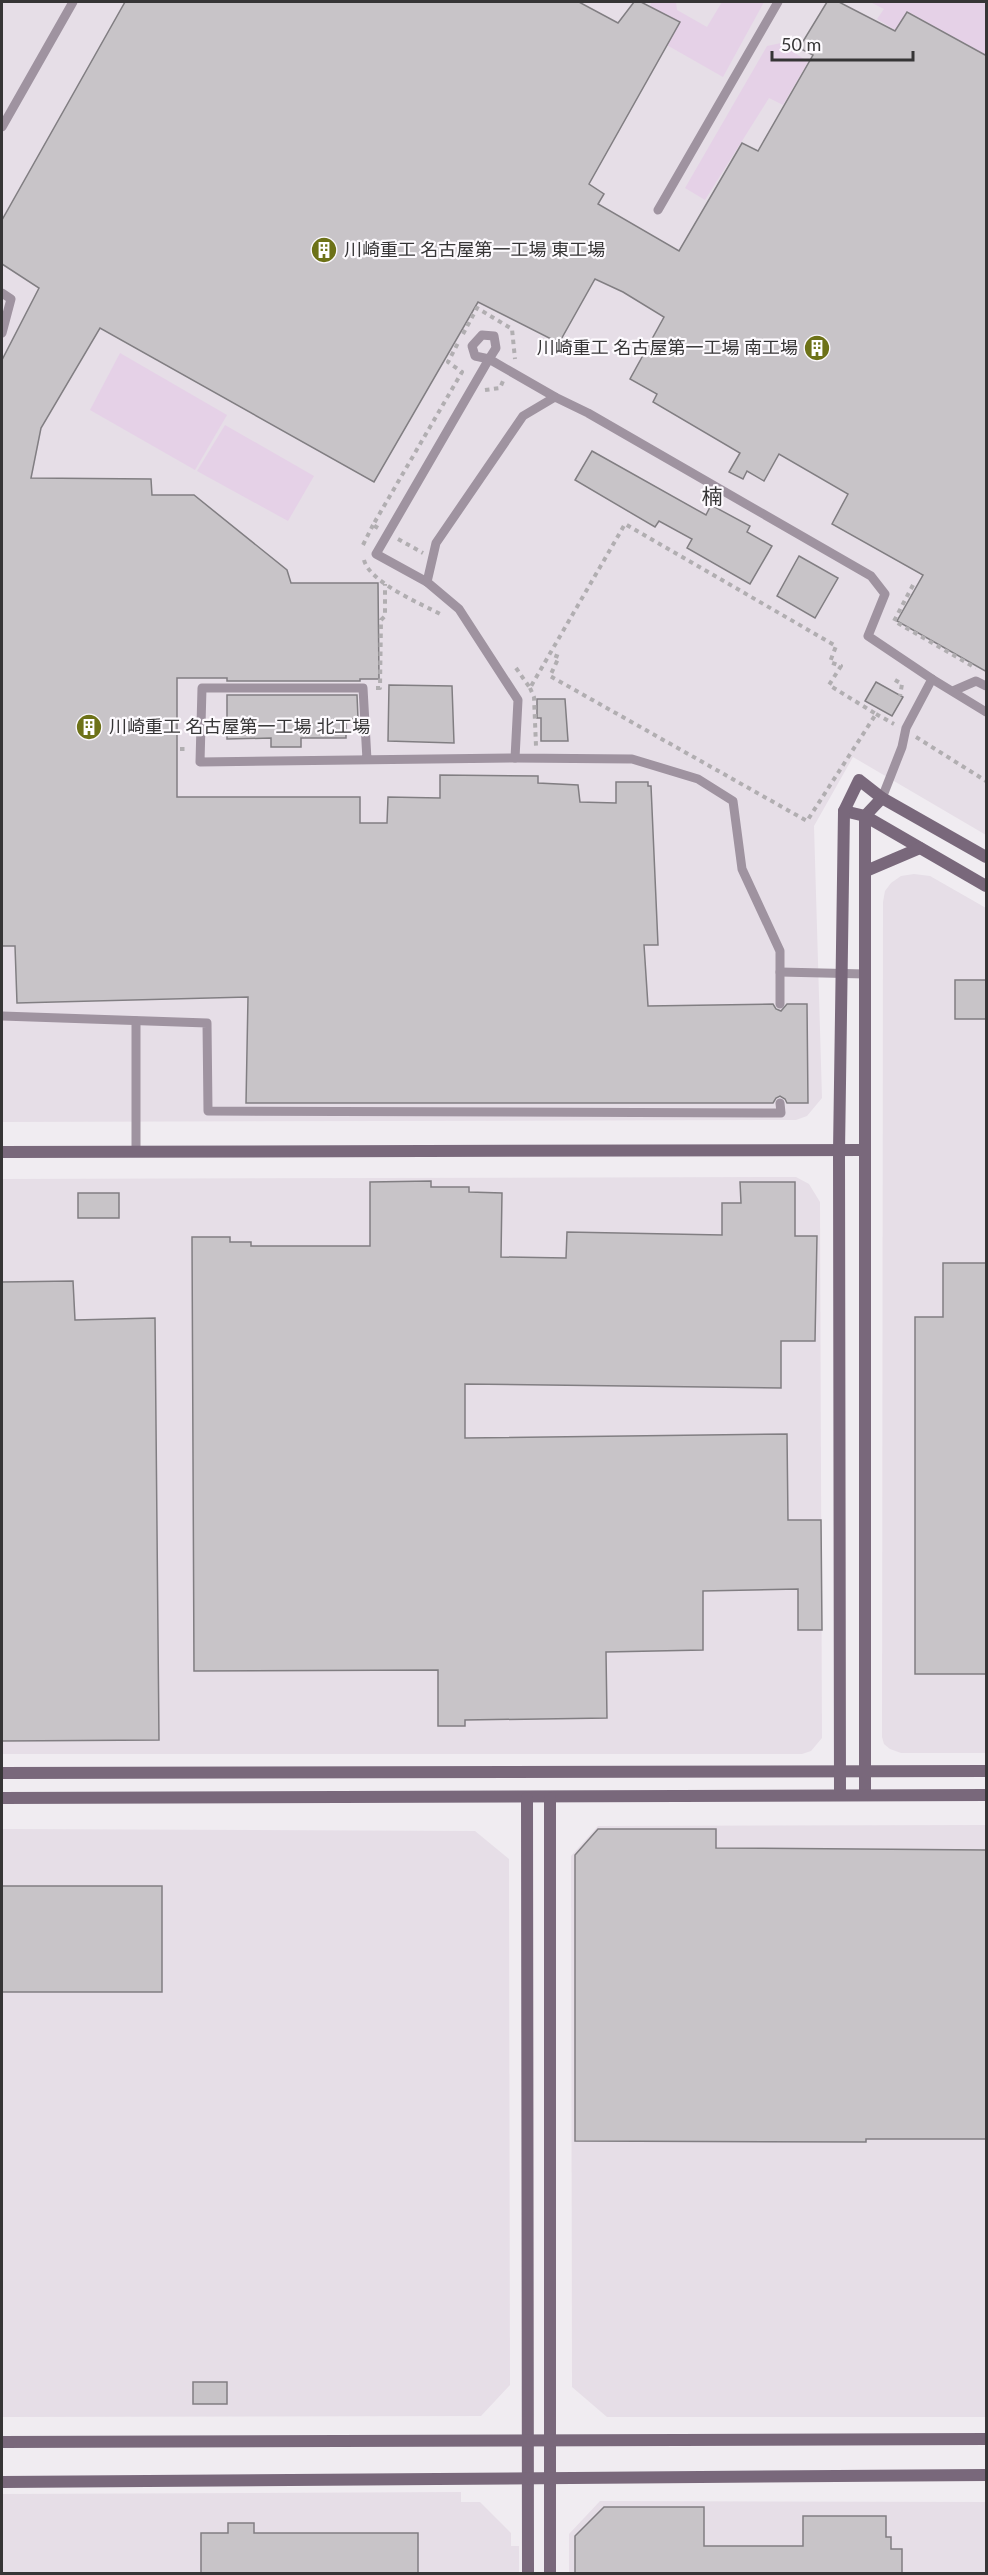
<svg xmlns="http://www.w3.org/2000/svg" width="988" height="2575" font-family="Lato,'Noto Sans JP',sans-serif">
	<style>
		.built { fill: #e6dee7 }
		.green { fill: #e5d1e7 }
		.building { fill: #c8c4c8; stroke: #817e82; stroke-width: 1.5 }
		.lines { fill: none; stroke-linecap: round; stroke-linejoin: round }
		.path { stroke: #b1aeb1; stroke-width: 4; stroke-dasharray: 4.5 4.5; stroke-linecap: butt }
		.lane { stroke: #9f93a0; stroke-width: 9 }
		.secondary { stroke: #79687b; stroke-width: 12 }
		.labels { text-anchor: middle; stroke-width: 4.5; stroke-linejoin: round; paint-order: stroke }
		.poi-label { font-size: 18px; fill: #363536; stroke: #fdfafe; text-anchor: start }
		.quarter-label { font-size: 21px; fill: #363536; stroke: #fdfafe }
	</style>
	<rect width="100%" height="100%" fill="#f0ecf1"/>
	<g class="built">
		<polygon points="2,2 986,2 986,835 853,757 814,826 822,1098 807,1116 796,1120 2,1122"/>
		<polygon points="914,874 930,876 986,908 986,1753 901,1753 890,1749 884,1744 882,1737 883,902 885,891 891,883 901,876"/>
		<polygon points="796,1177 809,1184 820,1202 822,1738 811,1751 802,1754 2,1754 2,1179"/>
		<polygon points="986,1825 986,2417 607,2417 572,2387 571,1856 598,1826"/>
		<polygon points="2,1829 475,1831 509,1859 510,2385 481,2416 2,2417"/>
		<polygon points="461,2492 461,2502 480,2502 511,2533 511,2546 519,2546 519,2573 2,2573 2,2494"/>
		<polygon points="600,2501 986,2502 986,2573 569,2573 569,2534"/>
	</g>
	<g class="green">
		<polygon points="652,2 676,2 677,10 707,27 722,2 764,2 723,77 637,28"/>
		<polygon points="870,2 986,2 986,55 907,11 895,30 877,19 884,9"/>
		<polygon points="781,43 808,62 783,105 769,98 705,200 685,188 767,46"/>
		<polygon points="120,353 227,415 195,470 90,410"/>
		<polygon points="225,425 314,476 288,521 197,471"/>
	</g>
	<g class="building">
		<polygon points="125,2 579,2 618,23 634,2 641,2 680,22 589,184 604,194 598,204 679,251 742,143 758,151 813,55 799,48 827,2 839,2 895,31 907,12 987,56 987,672 897,621 923,575 832,524 848,494 779,454 764,481 747,471 743,479 729,472 740,453 653,402 657,394 630,379 664,317 623,292 595,279 559,343 478,302 374,482 100,328 41,428 31,478 151,479 152,495 194,495 287,570 291,583 378,583 379,679 360,679 360,681 227,681 227,678 177,678 177,797 360,797 360,823 387,823 388,797 440,798 440,775 538,776 538,783 578,785 580,802 616,803 616,782 648,782 648,786 651,786 658,945 644,945 648,1006 773,1004 776,1009 781,1011 787,1004 807,1004 808,1103 787,1103 785,1099 780,1096 776,1098 773,1103 246,1103 248,997 17,1003 15,946 2,946 2,360 39,288 2,264 2,220"/>
		<polygon points="592,451 706,515 711,505 750,526 747,532 772,546 750,584 687,548 692,539 659,521 655,527 575,480"/>
		<polygon points="799,556 838,578 815,618 777,596"/>
		<polygon points="876,682 903,697 892,716 865,701"/>
		<polygon points="389,685 452,686 454,743 388,741"/>
		<polygon points="227,695 357,695 358,719 346,719 346,738 301,738 301,747 271,747 271,738 227,739"/>
		<polygon points="537,699 565,699 568,741 541,741 541,718 537,718"/>
		<rect x="955" y="980" width="32" height="39"/>
		<polygon points="431,1181 431,1187 469,1187 469,1192 502,1193 501,1257 566,1258 567,1232 722,1235 722,1203 741,1203 740,1182 795,1182 795,1236 817,1236 815,1341 781,1341 781,1388 465,1384 465,1438 787,1434 788,1520 821,1520 822,1630 798,1630 798,1589 703,1591 703,1650 606,1652 607,1718 465,1720 465,1726 438,1726 438,1670 194,1671 192,1237 230,1237 230,1242 251,1242 251,1246 370,1246 370,1182"/>
		<rect x="78" y="1193" width="41" height="25"/>
		<polygon points="943,1263 987,1263 987,1674 915,1674 915,1317 943,1317"/>
		<polygon points="73,1281 75,1320 155,1318 159,1740 2,1741 2,1282"/>
		<polygon points="598,1829 716,1829 716,1848 987,1850 987,2139 866,2139 866,2142 575,2141 575,1855"/>
		<rect x="2" y="1886" width="160" height="106"/>
		<rect x="193" y="2382" width="34" height="22"/>
		<polygon points="604,2507 704,2507 704,2546 803,2546 803,2516 886,2516 886,2537 891,2537 891,2549 902,2549 902,2574 575,2574 575,2536"/>
		<polygon points="228,2523 254,2523 254,2533 418,2533 418,2574 201,2574 201,2533 228,2533"/>
	</g>
	<g class="lines">
		<g class="path">
			<polyline points="463,334 477,308 512,329 515,359"/>
			<polyline points="485,390 500,388 503,381"/>
			<polyline points="378,528 373,525 462,372 448,362 458,343"/>
			<polyline points="398,539 423,553"/>
			<polyline points="363,545 373,525"/>
			<path d="M364,560c6,23 58,44 78,55"/>
			<polyline points="913,585 894,621 976,668"/>
			<polyline points="516,668 530,688 625,524 836,646 830,662 841,666 829,685 876,714 807,821 550,676 559,657 551,654"/>
			<polyline points="895,680 902,684 900,696"/>
			<polyline points="376,688 380,688 381,620 385,616 385,584"/>
			<polyline points="530,688 534,697 536,746"/>
			<polyline points="876,714 894,724"/>
			<polyline points="916,737 986,781"/>
			<polyline points="180,749 189,749"/>
		</g>
		<g class="lane">
			<polyline points="2,127 73,2"/>
			<polyline points="658,210 778,2"/>
			<polyline points="2,293 11,299 2,333"/>
			<polygon points="482,335 494,336 496,348 489,359 475,356 472,346"/>
			<polyline points="427,582 376,554 489,359 555,397"/>
			<polyline points="953,691 976,681 986,686"/>
			<polyline points="367,760 363,688 202,688 200,762 515,758"/>
			<polyline points="882,798 902,747 906,728 932,679 986,712"/>
			<polyline points="780,972 865,974"/>
			<polyline points="780,1004 780,951 742,869 733,801 698,779 632,759 515,758 518,700 459,609 427,582 436,543 523,416 555,397 588,413 871,576 885,594 868,636 932,679"/>
			<polyline points="2,1016 207,1023 208,1111 781,1113 780,1103"/>
			<polyline points="136,1021 136,1152"/>
		</g>
		<g class="secondary">
			<polyline points="844,811 865,816 986,886"/>
			<polyline points="866,871 920,848"/>
			<polyline points="2,1152 864,1150"/>
			<polyline points="2,1773 986,1771"/>
			<polyline points="840,1794 839,1151 844,811 859,780 882,798 986,857"/>
			<polyline points="865,1795 865,816 882,798"/>
			<polyline points="2,1798 986,1795"/>
			<polyline points="527,1798 528,2574"/>
			<polyline points="550,1798 550,2574"/>
			<polyline points="2,2442 986,2439"/>
			<polyline points="2,2482 986,2475"/>
		</g>
	</g>
	<defs>
		<g id="building-disc" transform="scale(1.35)"><circle r="9.5" fill="#6d7218" stroke="#fdfafe"/><path d="M-4-6H4V6H1V3H-1V6H-4ZM-2.5-4.3h1.7v1.8h-1.7ZM.8-4.3h1.7v1.8H.8ZM-2.5-1h1.7V.8h-1.7ZM.8-1h1.7V.8H.8Z" fill="#fff"/></g>
	</defs>
	<g fill-rule="evenodd">
		<use href="#building-disc" x="324" y="250"/>
		<use href="#building-disc" x="817" y="348"/>
		<use href="#building-disc" x="89" y="727"/>
	</g>
	<g class="labels">
		<g class="poi-label">
			<text x="344" y="256">川崎重工 名古屋第一工場 東工場</text>
			<text x="798" y="354" text-anchor="end">川崎重工 名古屋第一工場 南工場</text>
			<text x="109" y="733">川崎重工 名古屋第一工場 北工場</text>
		</g>
		<g class="quarter-label">
			<text x="712" y="504">楠</text>
		</g>
	</g>
	<rect width="988" height="2575" fill="none" stroke="#363536" stroke-width="6"/>
	<path d="M772 51v9h141v-9" fill="none" stroke="#363536" stroke-width="3"/>
	<text x="781" y="51" font-size="18" fill="#363536" stroke="#fdfafe" stroke-width="4.5" paint-order="stroke">50 m</text>
</svg>
